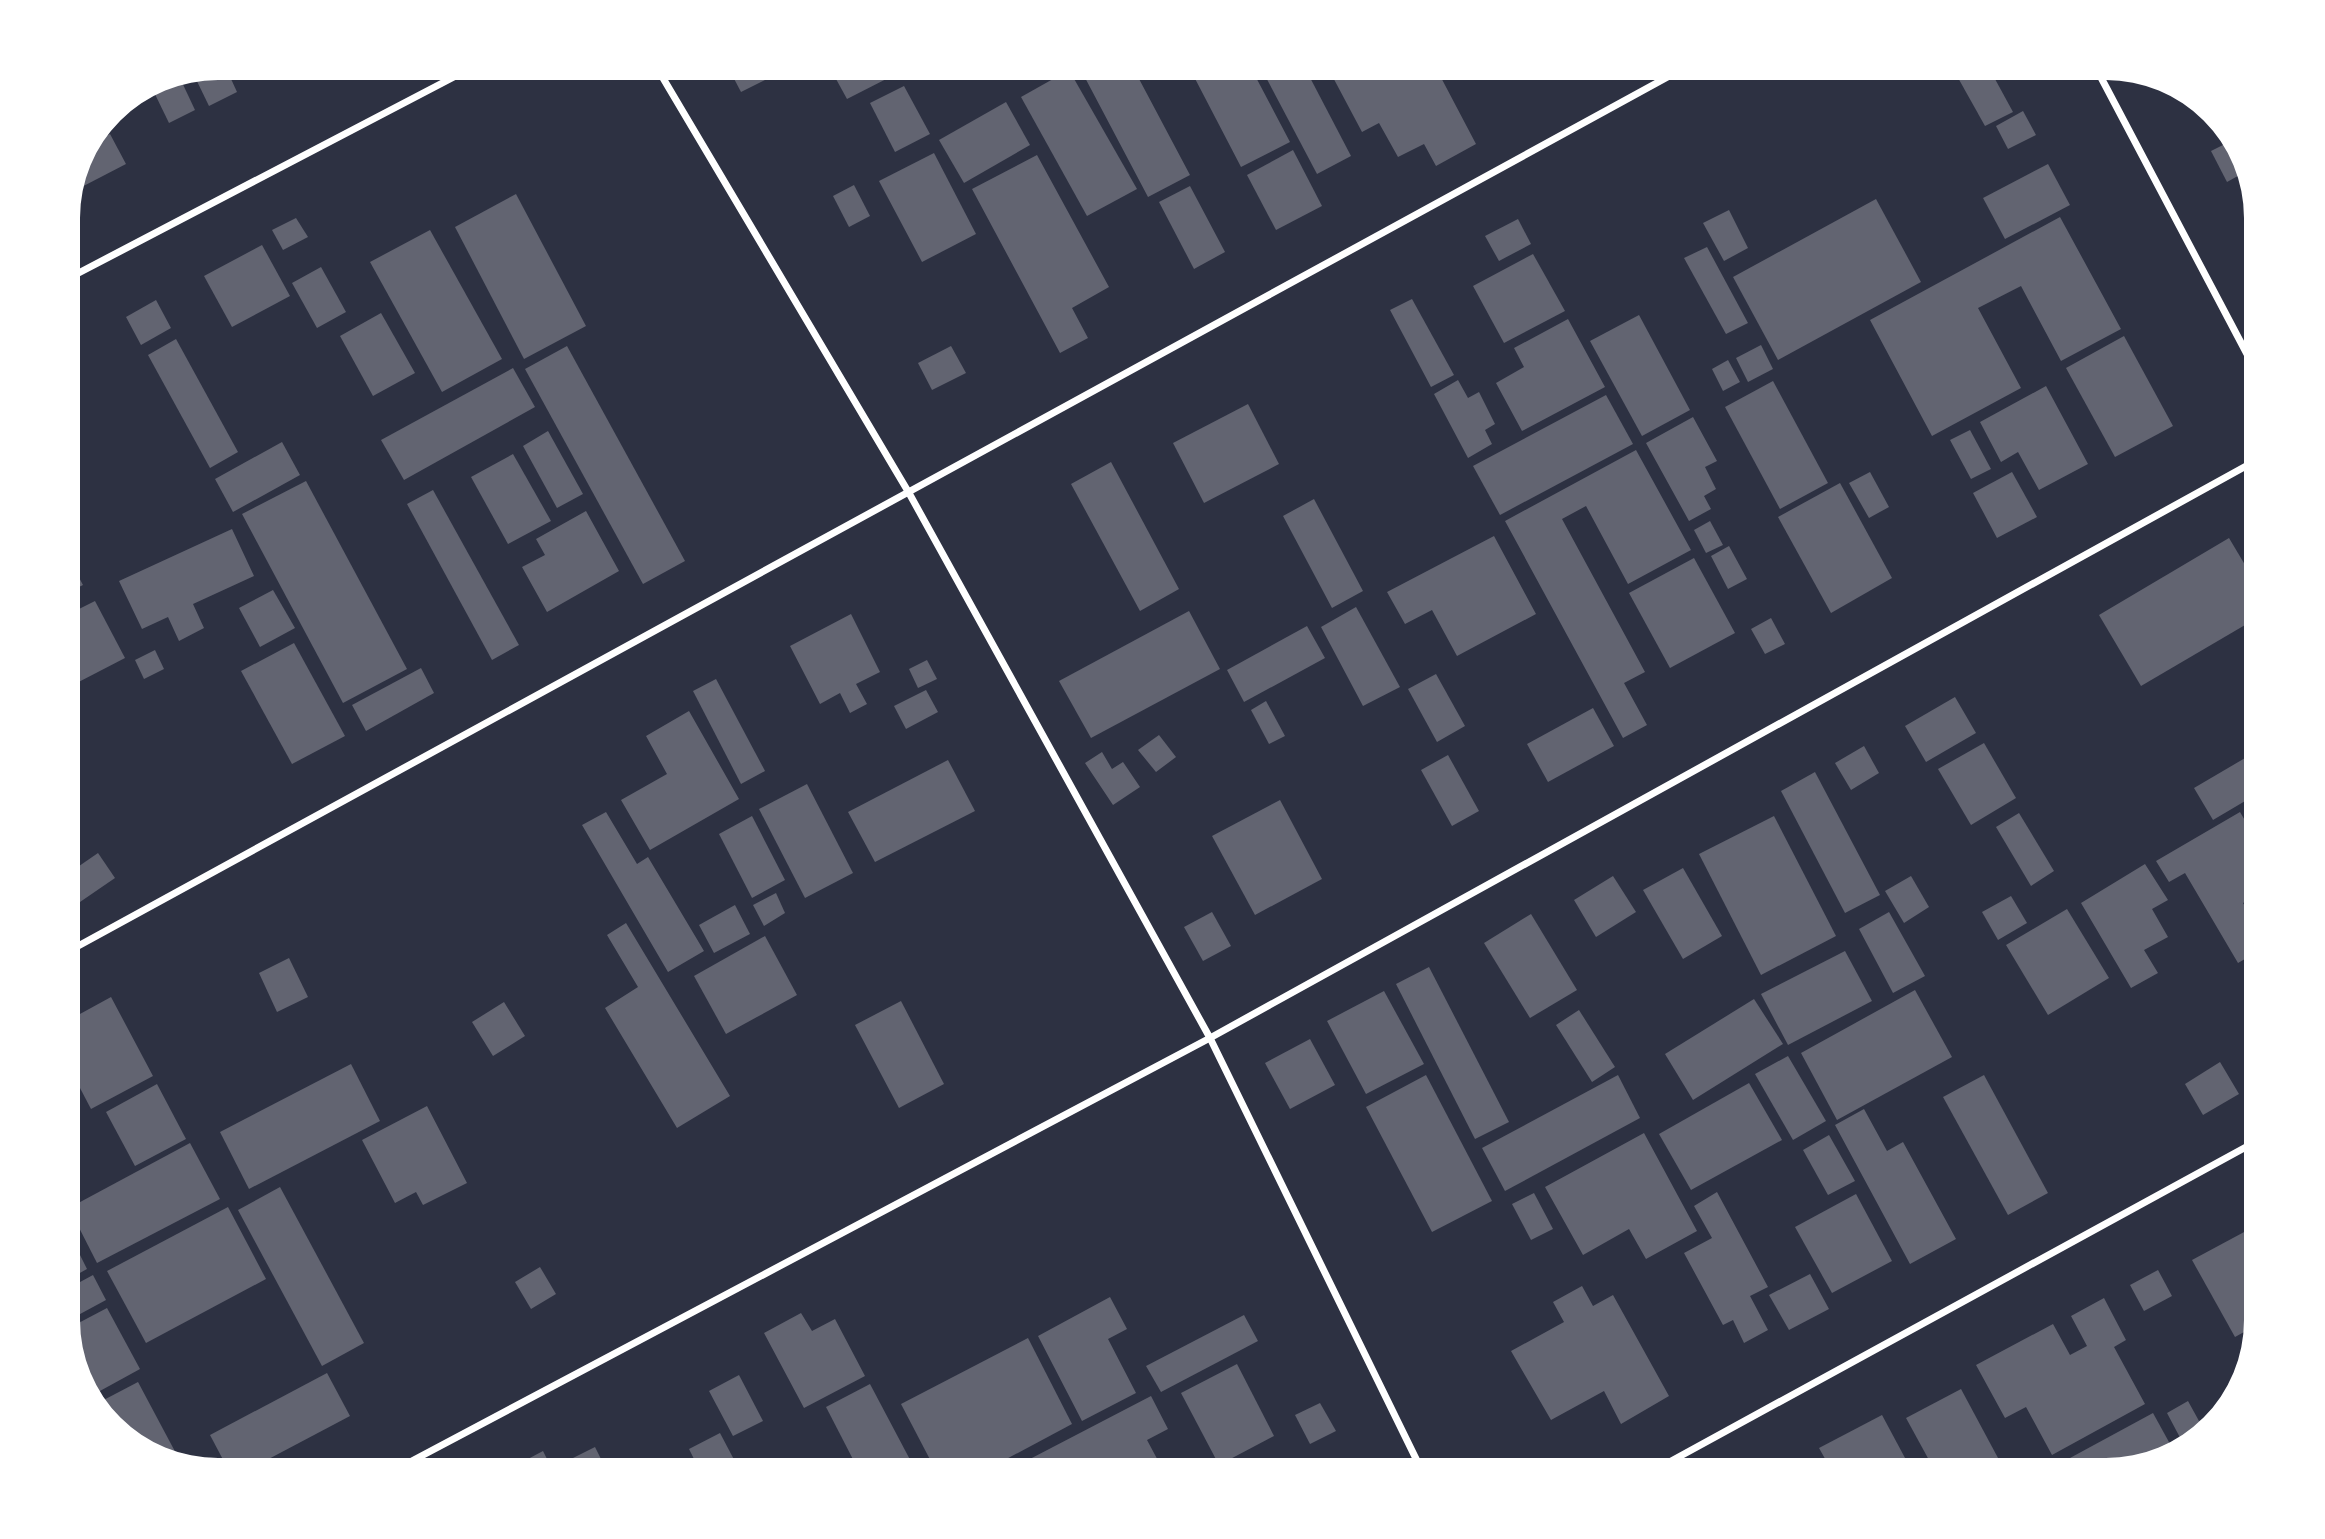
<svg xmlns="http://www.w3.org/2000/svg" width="2325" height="1539" font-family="Roboto,sans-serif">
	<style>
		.building { fill: #626471 }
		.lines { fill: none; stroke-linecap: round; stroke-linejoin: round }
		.minor { stroke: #fff; stroke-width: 7 }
	</style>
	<rect width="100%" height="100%" fill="#2d3142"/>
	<g class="building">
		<polygon points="226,68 237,92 209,106 193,73"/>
		<polygon points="259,68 284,68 264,78"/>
		<polygon points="736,68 764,68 769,78 741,92 730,71"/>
		<polygon points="830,68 896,68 898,73 847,99"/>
		<polygon points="1088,68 1146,68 1148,73 1138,77 1190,175 1148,197 1082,72"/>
		<polygon points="1168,68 1251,68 1290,142 1241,167 1190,69 1173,78"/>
		<polygon points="1261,68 1305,68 1351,156 1317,174"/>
		<polygon points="1328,68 1436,68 1476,144 1436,166 1424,144 1398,157 1379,123 1362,132"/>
		<polygon points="1971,68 1989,68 2013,112 1985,126 1957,76"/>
		<polygon points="1069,70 1137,189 1087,216 1021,97"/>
		<polygon points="179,76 195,110 169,123 151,86 161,80"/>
		<polygon points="904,86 930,134 895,152 870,103"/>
		<polygon points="1006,102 1030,145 964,183 939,140"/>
		<polygon points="2023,111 2036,135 2008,149 1996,126"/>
		<polygon points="110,134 126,164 72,192 80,161 91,145"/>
		<polygon points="2233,140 2245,172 2227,182 2211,151"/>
		<polygon points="1293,150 1322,206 1276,230 1247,175"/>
		<polygon points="934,153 976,234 922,262 879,181"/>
		<polygon points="1037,155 1109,287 1072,308 1088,338 1060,353 972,189"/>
		<polygon points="2048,164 2070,205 2005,239 1983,198"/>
		<polygon points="854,185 870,216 849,227 833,196"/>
		<polygon points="1190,186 1225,252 1194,269 1159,202"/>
		<polygon points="516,194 586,326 524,359 455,227"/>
		<polygon points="1876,199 1921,282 1778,360 1733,277"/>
		<polygon points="1729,210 1748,248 1724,261 1703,223"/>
		<polygon points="2060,217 2121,329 2061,361 2021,286 1978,308 2021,388 1932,436 1870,320"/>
		<polygon points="296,218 308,237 283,250 272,230"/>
		<polygon points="1518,219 1531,244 1499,261 1485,236"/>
		<polygon points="430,230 502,359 442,392 370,262"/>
		<polygon points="262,245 290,296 232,327 204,276"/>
		<polygon points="1707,247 1748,323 1726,334 1684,258"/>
		<polygon points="1533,254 1565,311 1504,343 1473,286"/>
		<polygon points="321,267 346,312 317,328 292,283"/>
		<polygon points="1412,299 1454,375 1431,387 1390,310"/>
		<polygon points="156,300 171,328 141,345 126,317"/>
		<polygon points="381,313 415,373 373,396 340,336"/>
		<polygon points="1639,315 1690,410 1642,436 1590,341"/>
		<polygon points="1568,319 1605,387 1522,431 1496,383 1524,367 1514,348"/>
		<polygon points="2124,336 2173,426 2115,457 2066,368"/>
		<polygon points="176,339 238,452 210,468 148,355"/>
		<polygon points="1761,345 1773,369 1748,382 1736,358"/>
		<polygon points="567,346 685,561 643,584 525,369"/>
		<polygon points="951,346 966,373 932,390 918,363"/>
		<polygon points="1728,360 1740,382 1723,391 1712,369"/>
		<polygon points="513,368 535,407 404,480 381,440"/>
		<polygon points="1458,380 1468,398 1479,392 1495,424 1485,430 1492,444 1468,458 1434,394"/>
		<polygon points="1773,381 1828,483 1780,509 1725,407"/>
		<polygon points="2046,386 2088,464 2039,490 2018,452 2001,462 1980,422"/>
		<polygon points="1606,395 1633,444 1500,515 1473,466"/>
		<polygon points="1248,404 1279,464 1204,503 1173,443"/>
		<polygon points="1693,417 1717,461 1705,467 1716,489 1704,496 1711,509 1689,521 1646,443"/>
		<polygon points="1970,430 1991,469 1971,479 1950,440"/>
		<polygon points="548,431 583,494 557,508 523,446"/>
		<polygon points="282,442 300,475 233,512 215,479"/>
		<polygon points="1636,450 1691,550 1628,584 1586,506 1562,519 1645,672 1624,683 1647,725 1623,738 1505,521"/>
		<polygon points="513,454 551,521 508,544 471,477"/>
		<polygon points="1111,462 1179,589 1140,611 1071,484"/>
		<polygon points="1870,472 1889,507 1869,518 1849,483"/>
		<polygon points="2012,472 2037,517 1997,538 1973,493"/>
		<polygon points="306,481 407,669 343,703 242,514"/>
		<polygon points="1840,483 1892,578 1831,613 1778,517"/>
		<polygon points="433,490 519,645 492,660 407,504"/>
		<polygon points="1314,499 1363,591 1332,608 1283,516"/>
		<polygon points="586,511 619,571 547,612 522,567 545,555 536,539"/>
		<polygon points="1710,521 1723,545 1706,553 1694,530"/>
		<polygon points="232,529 254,576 193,604 204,628 179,641 168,617 142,629 119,581"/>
		<polygon points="1494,536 1536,614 1457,656 1432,610 1405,624 1387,592"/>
		<polygon points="2229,538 2257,585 2257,618 2141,686 2099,615"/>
		<polygon points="1729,546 1747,579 1728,589 1711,556"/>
		<polygon points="1694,558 1735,633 1670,668 1629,593"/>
		<polygon points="69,559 83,585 69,592"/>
		<polygon points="273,590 295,628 260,647 239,608"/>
		<polygon points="95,601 125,658 69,687 69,614"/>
		<polygon points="1356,607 1400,687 1363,706 1321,627"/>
		<polygon points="1189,611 1220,669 1091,738 1059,681"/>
		<polygon points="851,614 880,672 856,684 867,704 850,713 840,693 820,704 790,646"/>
		<polygon points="1771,618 1785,644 1765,654 1751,629"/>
		<polygon points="1307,626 1325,658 1244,702 1227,670"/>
		<polygon points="294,643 345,736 292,764 241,671"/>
		<polygon points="155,650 164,669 144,679 135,660"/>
		<polygon points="927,660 937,679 918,688 909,669"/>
		<polygon points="421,668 434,693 366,731 352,705"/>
		<polygon points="1436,674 1465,726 1437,742 1408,689"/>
		<polygon points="716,679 765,771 741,784 693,691"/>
		<polygon points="926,690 938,712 906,729 894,706"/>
		<polygon points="1955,697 1976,733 1926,762 1905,726"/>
		<polygon points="1266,701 1285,736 1269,744 1251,710"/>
		<polygon points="1593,708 1614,746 1548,782 1527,744"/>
		<polygon points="689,711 739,799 650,850 621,800 667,774 646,736"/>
		<polygon points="1159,735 1176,757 1156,772 1138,750"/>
		<polygon points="1984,743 2016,798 1971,825 1938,769"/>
		<polygon points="1864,746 1879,773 1851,790 1835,763"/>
		<polygon points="2257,751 2257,794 2213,820 2194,788"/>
		<polygon points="1102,752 1112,769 1123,762 1140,787 1113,805 1085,763"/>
		<polygon points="1448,755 1479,811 1452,826 1421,770"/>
		<polygon points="948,760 975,811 875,862 848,812"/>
		<polygon points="1815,772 1880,895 1845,913 1781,791"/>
		<polygon points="807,784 853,873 805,898 759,809"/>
		<polygon points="1280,800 1322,879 1255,915 1212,836"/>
		<polygon points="606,812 637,864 648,857 704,951 668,972 582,825"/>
		<polygon points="2240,812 2257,841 2257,895 2243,903 2257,926 2257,952 2238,963 2185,873 2169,882 2156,861"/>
		<polygon points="2019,813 2054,871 2031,886 1996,827"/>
		<polygon points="752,816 785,880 752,898 719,834"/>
		<polygon points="1774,816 1836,936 1761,975 1699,854"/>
		<polygon points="98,853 115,878 80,902 69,886 69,873"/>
		<polygon points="2145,864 2168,900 2152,909 2168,937 2144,950 2158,973 2131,988 2081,903"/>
		<polygon points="1683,868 1722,936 1683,959 1643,890"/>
		<polygon points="1613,876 1636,912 1596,937 1574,900"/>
		<polygon points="1911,876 1929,907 1904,923 1885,891"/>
		<polygon points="776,893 785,913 764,926 753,905"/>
		<polygon points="2011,896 2027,923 1998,940 1982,912"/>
		<polygon points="735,905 750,934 714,953 699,925"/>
		<polygon points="2067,909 2109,978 2048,1015 2006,945"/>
		<polygon points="1212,912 1231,946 1203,961 1184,927"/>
		<polygon points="1889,912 1925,976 1893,993 1859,929"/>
		<polygon points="1531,914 1577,990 1530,1018 1484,943"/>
		<polygon points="626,923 730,1096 677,1128 605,1008 638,987 607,935"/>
		<polygon points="765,936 797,995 726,1034 694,976"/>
		<polygon points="1845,951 1872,1001 1788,1045 1761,994"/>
		<polygon points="289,958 308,997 277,1012 259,973"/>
		<polygon points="1429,967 1509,1122 1475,1139 1396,984"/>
		<polygon points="1915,990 1952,1057 1837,1120 1801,1053"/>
		<polygon points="1384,991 1424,1064 1366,1094 1327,1021"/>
		<polygon points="111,997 153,1076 91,1109 69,1067 69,1020"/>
		<polygon points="1754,999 1783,1044 1693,1100 1665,1054"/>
		<polygon points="901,1001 944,1084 899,1108 855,1025"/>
		<polygon points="504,1002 525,1036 493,1056 472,1022"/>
		<polygon points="1579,1010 1615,1067 1592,1082 1556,1025"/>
		<polygon points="1310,1039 1335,1085 1290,1109 1265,1063"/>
		<polygon points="1788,1056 1826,1121 1793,1140 1755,1074"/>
		<polygon points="2220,1062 2239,1094 2203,1115 2185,1084"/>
		<polygon points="351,1064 380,1121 249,1189 220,1132"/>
		<polygon points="1426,1075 1492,1201 1432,1232 1366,1107"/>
		<polygon points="1618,1075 1640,1118 1505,1191 1482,1148"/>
		<polygon points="1984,1075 2048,1193 2008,1215 1943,1097"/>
		<polygon points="1749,1083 1782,1140 1691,1190 1659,1134"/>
		<polygon points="157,1084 186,1139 135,1166 106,1112"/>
		<polygon points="427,1106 467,1183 423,1205 416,1192 395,1203 362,1140"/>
		<polygon points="1864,1109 1887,1151 1903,1142 1956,1239 1910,1264 1835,1125"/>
		<polygon points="1644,1133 1697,1231 1646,1259 1629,1229 1583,1255 1545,1187"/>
		<polygon points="1829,1135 1855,1181 1828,1195 1803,1150"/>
		<polygon points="190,1143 220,1199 97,1263 69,1208"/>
		<polygon points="69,1183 76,1198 69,1202"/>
		<polygon points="280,1187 364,1343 322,1366 238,1210"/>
		<polygon points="1717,1192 1768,1287 1750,1296 1768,1330 1744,1343 1733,1320 1723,1325 1684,1253 1712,1238 1694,1206"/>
		<polygon points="1534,1193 1553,1229 1531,1240 1512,1204"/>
		<polygon points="1856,1194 1892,1261 1832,1293 1795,1227"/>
		<polygon points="228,1207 266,1279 146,1343 107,1271"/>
		<polygon points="2246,1231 2257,1250 2257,1321 2255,1326 2235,1337 2192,1260"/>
		<polygon points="69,1233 87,1269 69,1279"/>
		<polygon points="540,1267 556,1294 531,1309 515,1282"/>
		<polygon points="2158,1270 2172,1296 2144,1311 2130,1285"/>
		<polygon points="1810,1274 1829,1309 1789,1330 1769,1295"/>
		<polygon points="93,1275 106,1300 69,1320 69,1288"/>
		<polygon points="1582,1286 1593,1306 1613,1295 1669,1396 1621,1424 1604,1391 1551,1420 1511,1351 1564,1322 1553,1302"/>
		<polygon points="1110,1297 1127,1329 1108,1339 1136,1393 1082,1421 1038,1336"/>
		<polygon points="2104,1298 2126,1340 2114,1347 2145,1404 2052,1455 2026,1407 2005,1418 1976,1365 2053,1324 2070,1355 2087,1346 2071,1316"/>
		<polygon points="107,1308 140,1369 89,1397 69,1328"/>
		<polygon points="801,1313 812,1331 835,1319 865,1376 804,1408 764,1333"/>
		<polygon points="1244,1315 1258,1341 1161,1392 1146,1366"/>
		<polygon points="1028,1338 1072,1424 984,1471 936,1471 901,1404"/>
		<polygon points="1237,1364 1274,1436 1219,1465 1181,1393"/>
		<polygon points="327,1373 350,1416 246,1471 229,1471 210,1435"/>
		<polygon points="739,1375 763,1421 733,1436 709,1391"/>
		<polygon points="138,1382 179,1459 135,1446 96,1404"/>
		<polygon points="870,1384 916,1471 859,1471 826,1407"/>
		<polygon points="1961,1389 2005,1471 1935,1471 1906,1418"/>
		<polygon points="1151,1396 1168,1429 1147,1440 1162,1468 1156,1471 1119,1471 1113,1458 1088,1471 1007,1471"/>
		<polygon points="2188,1401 2199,1421 2230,1406 2185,1447 2167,1413"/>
		<polygon points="1320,1403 1336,1431 1310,1444 1295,1415"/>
		<polygon points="2153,1413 2175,1453 2107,1471 2046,1471"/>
		<polygon points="1882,1415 1912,1471 1832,1471 1819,1448"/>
		<polygon points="720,1433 740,1471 700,1471 689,1449"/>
		<polygon points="595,1447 607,1471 567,1471 563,1463"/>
		<polygon points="543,1451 553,1471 505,1471"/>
	</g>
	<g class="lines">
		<g class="minor">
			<polyline points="657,68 909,493 1210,1038 1422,1471"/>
			<polyline points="2096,68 2257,373"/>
			<polyline points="69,278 471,68"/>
			<polyline points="69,951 1684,68"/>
			<polyline points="393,1471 1210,1038 2257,460"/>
			<polyline points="1653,1471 2257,1141"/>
		</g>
	</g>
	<path d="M0 0H2325V1539H0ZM218 80H2106A138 138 0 0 1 2244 218V1320A138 138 0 0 1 2106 1458H218A138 138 0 0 1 80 1320V218A138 138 0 0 1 218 80Z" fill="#fff" fill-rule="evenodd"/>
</svg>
